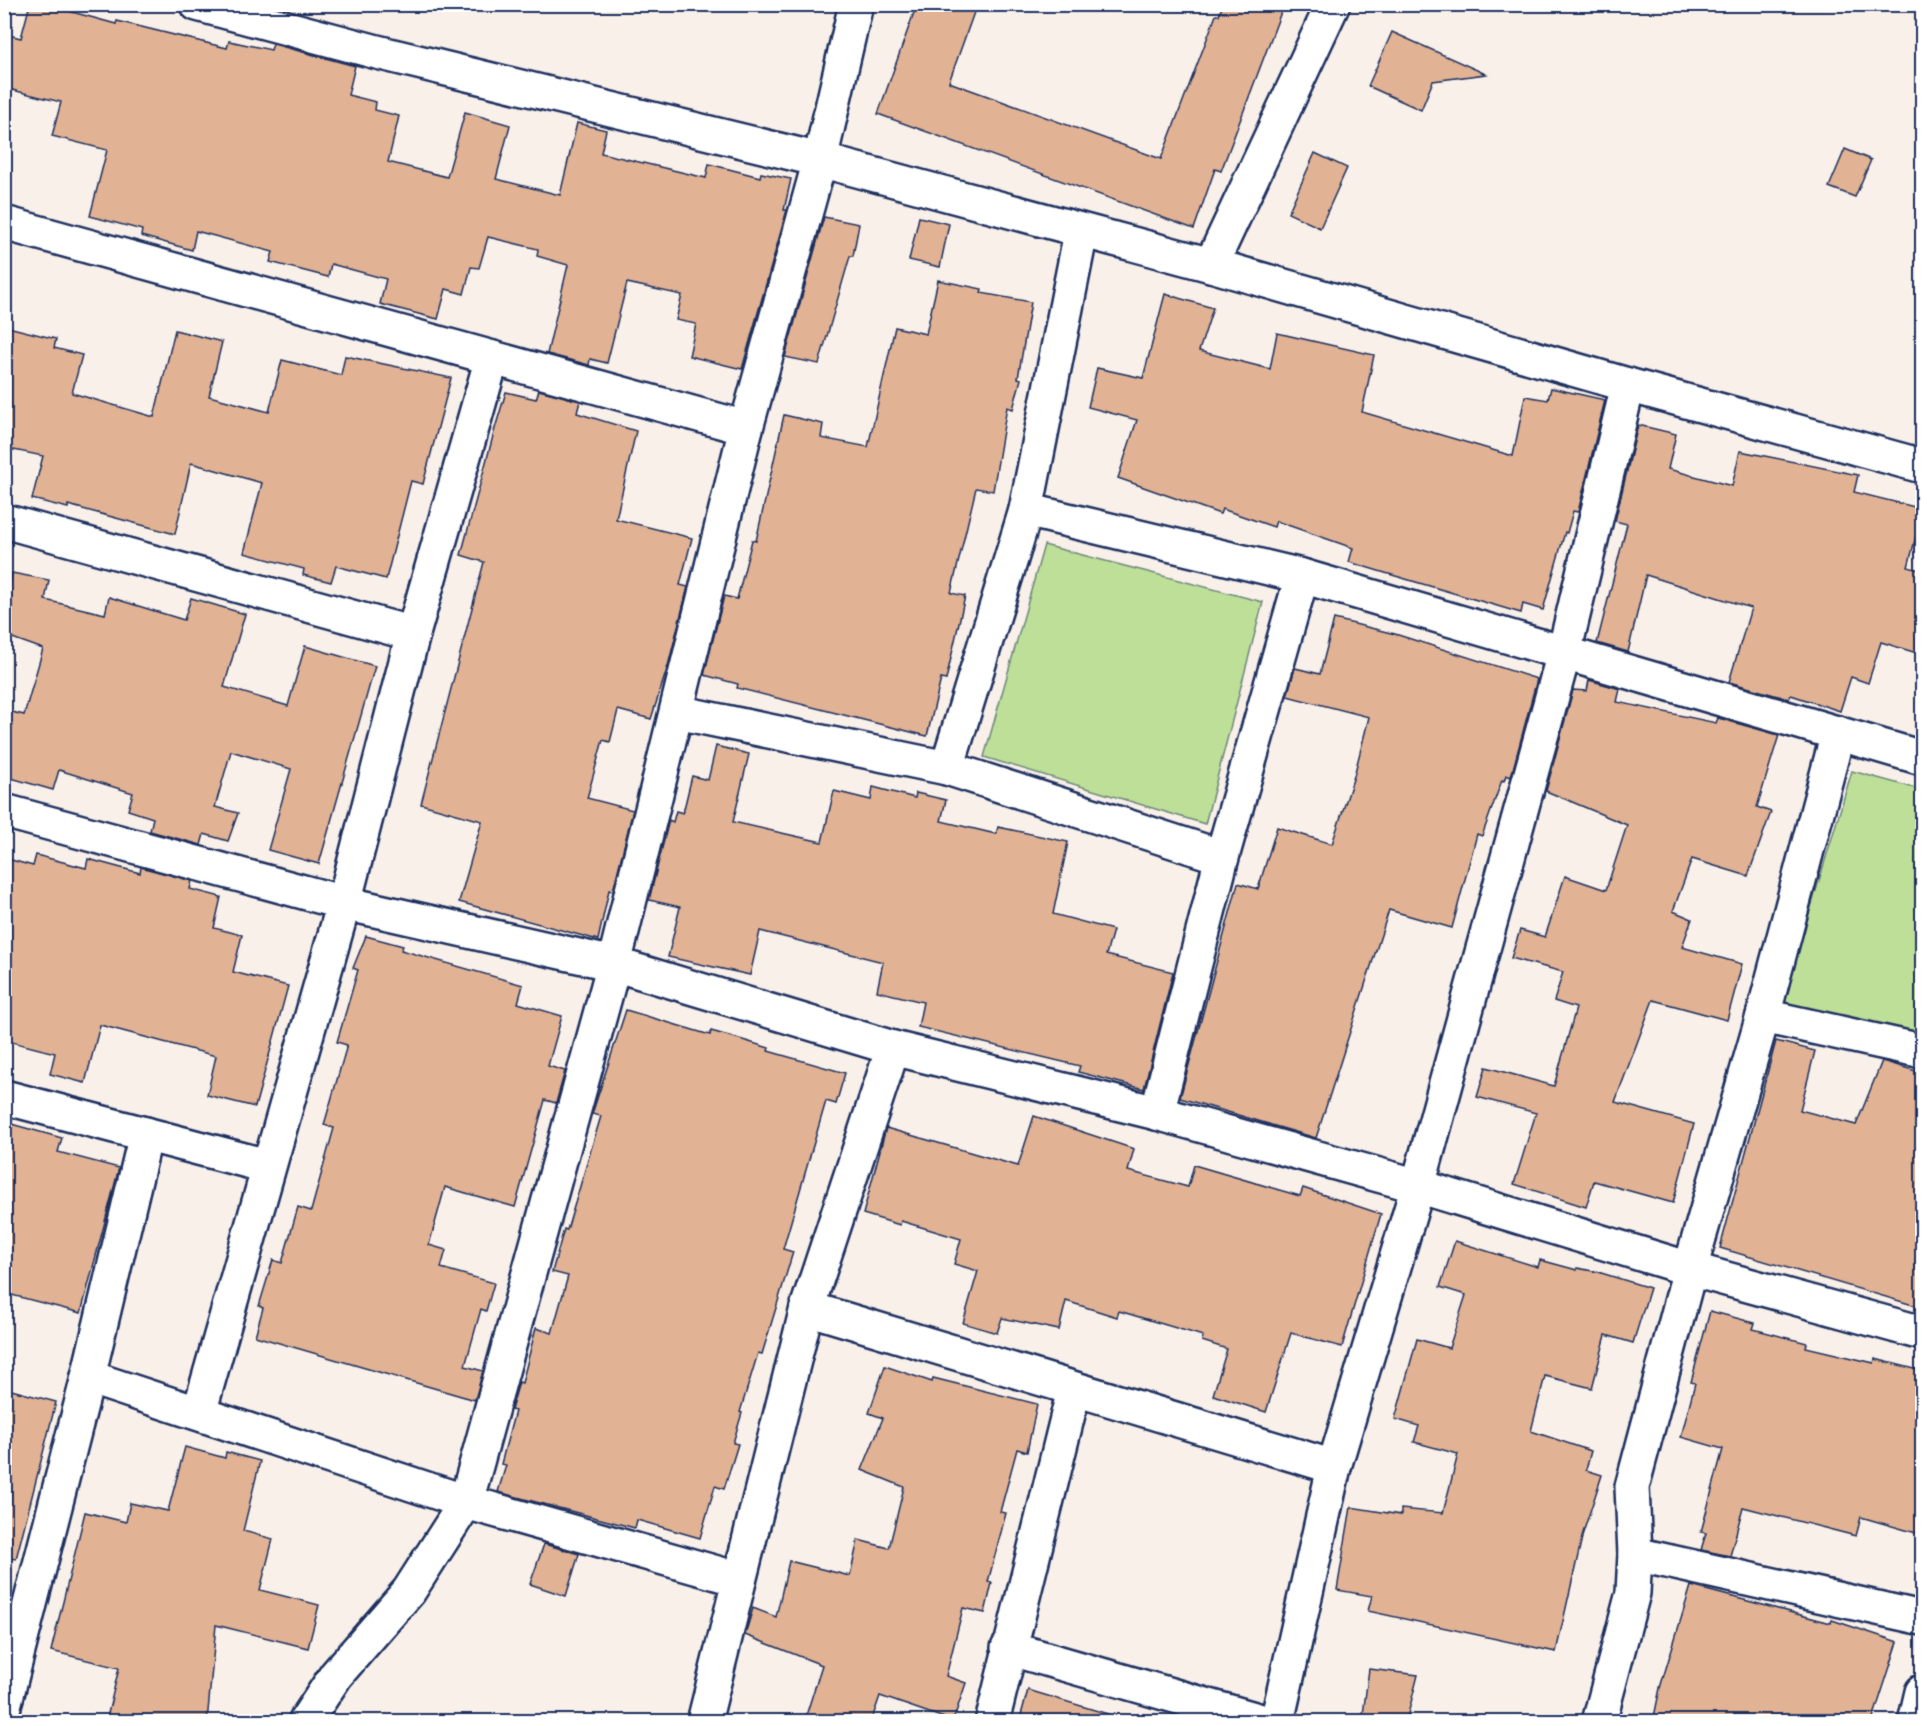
<svg xmlns="http://www.w3.org/2000/svg" width="1927" height="1726" font-family="Delius,sans-serif">
	<style>
		.green { fill: #bddf98; stroke: #6c877b; stroke-width: 1.5 }
		.building { fill: #e1b293; stroke: #1b2f5e; stroke-width: 1.5 }
		.lines { fill: none; stroke-linecap: round; stroke-linejoin: round }
		.minor-casing { stroke: #1b2f5e; stroke-width: 38 }
		.minor { stroke: #fff; stroke-width: 33 }
	</style>
	<rect width="100%" height="100%" fill="#f9f0e9"/>
	<filter id="ink" filterUnits="userSpaceOnUse"><feTurbulence type="fractalNoise" baseFrequency=".0167" numOctaves="2"/><feDisplacementMap in="SourceGraphic" scale="12" xChannelSelector="R" yChannelSelector="G"/><feConvolveMatrix kernelMatrix="1 2 1 2 8 2 1 2 1" color-interpolation-filters="sRGB"/></filter>
	<g filter="url(#ink)">
		<g class="green">
			<polygon points="1044,545 1263,602 1205,824 984,757"/>
			<polygon points="1852,771 1922,790 1922,1039 1781,1007"/>
		</g>
		<g class="building">
			<polygon points="30,4 43,4 116,24 117,21 227,48 229,41 271,50 273,44 355,66 348,95 376,102 375,110 399,116 388,162 447,177 465,112 510,125 496,179 560,195 577,123 606,130 601,153 706,178 709,164 760,177 761,173 791,179 784,210 787,210 742,369 689,356 696,324 676,320 682,295 627,283 607,363 590,359 589,365 547,354 568,265 537,256 538,249 488,237 479,268 471,267 464,294 446,289 438,319 380,304 386,279 331,264 328,277 270,262 273,252 196,231 192,250 141,236 142,230 90,216 107,150 52,136 61,102 4,88 4,34 21,38"/>
			<polygon points="917,4 977,4 949,82 1161,159 1216,15 1219,15 1223,4 1284,4 1221,171 1215,169 1194,229 878,114"/>
			<polygon points="1392,32 1486,74 1433,81 1421,110 1368,86"/>
			<polygon points="1845,149 1871,160 1855,197 1829,187"/>
			<polygon points="1315,153 1347,168 1320,228 1288,213"/>
			<polygon points="824,217 859,224 853,256 850,256 819,364 785,357"/>
			<polygon points="919,217 949,224 940,267 909,260"/>
			<polygon points="938,280 982,289 981,293 1031,302 1018,378 1021,379 1013,409 1007,407 993,491 976,488 951,593 965,596 946,680 941,679 927,736 737,688 738,684 704,675 724,596 737,599 752,540 756,541 784,415 823,424 821,438 868,447 895,327 926,334"/>
			<polygon points="1165,294 1213,308 1199,351 1270,369 1277,333 1374,355 1362,412 1513,456 1525,396 1548,400 1551,388 1605,400 1578,512 1573,511 1567,533 1565,532 1543,610 1523,604 1521,613 1382,572 1349,562 1353,548 1276,521 1274,527 1222,509 1220,514 1118,478 1137,420 1088,407 1097,368 1143,378"/>
			<polygon points="4,326 56,339 54,348 82,355 72,393 154,417 175,330 222,342 209,396 269,412 282,360 341,375 345,356 451,378 423,484 411,481 386,579 336,566 331,582 303,575 304,569 244,553 262,483 191,463 175,534 68,505 68,508 32,499 43,456 4,448"/>
			<polygon points="539,390 580,401 577,413 636,431 616,519 692,538 680,585 688,587 668,666 651,719 618,710 610,742 603,740 587,798 633,810 613,891 609,890 598,940 459,902 482,821 421,804 484,562 461,555 496,425 506,392 536,399"/>
			<polygon points="1638,425 1676,434 1668,469 1732,486 1740,451 1858,475 1854,492 1923,509 1908,567 1923,571 1923,655 1881,642 1868,683 1851,677 1840,711 1791,695 1789,699 1729,682 1751,608 1646,575 1628,652 1597,643 1627,524 1615,521"/>
			<polygon points="12,573 49,580 45,600 105,614 109,597 184,620 191,598 245,614 224,687 288,706 305,646 375,666 319,864 268,850 291,769 231,751 215,807 238,813 228,841 204,834 201,845 150,831 153,818 128,810 133,793 59,770 53,790 4,776 4,710 24,715 43,649 4,635 4,614"/>
			<polygon points="1334,619 1395,634 1537,679 1511,777 1506,775 1504,781 1502,780 1482,836 1477,834 1452,928 1389,910 1316,1138 1180,1098 1238,883 1258,889 1277,827 1332,844 1354,776 1369,717 1287,696 1295,668 1320,674"/>
			<polygon points="1589,680 1620,689 1617,702 1716,723 1718,718 1779,735 1757,807 1771,812 1748,876 1692,859 1673,911 1692,919 1682,947 1742,964 1727,1020 1653,1000 1615,1102 1694,1124 1673,1203 1594,1181 1586,1207 1514,1184 1536,1113 1477,1097 1486,1067 1554,1086 1576,1008 1554,1001 1563,972 1511,958 1520,930 1545,937 1565,876 1606,890 1627,825 1546,791 1573,690 1587,691"/>
			<polygon points="716,746 749,754 733,822 822,842 834,791 871,800 873,787 915,798 916,793 946,800 941,821 996,834 998,827 1068,842 1053,914 1113,930 1106,955 1173,972 1144,1089 1078,1072 1080,1066 918,1027 923,1002 877,991 883,962 760,931 750,975 668,957 680,907 649,900 669,820 673,822 676,811 683,813 692,776 708,780"/>
			<polygon points="36,855 86,868 88,859 140,873 141,867 192,881 190,889 221,897 214,928 242,935 233,972 288,986 255,1107 207,1095 216,1056 100,1025 85,1083 50,1074 55,1053 4,1040 4,858 33,866"/>
			<polygon points="366,936 403,946 401,950 523,985 518,1003 562,1016 548,1066 565,1071 556,1103 545,1100 515,1207 445,1187 429,1245 446,1250 441,1268 494,1283 486,1311 481,1309 465,1366 483,1371 475,1400 255,1336 263,1308 259,1306 273,1260 282,1263 298,1207 311,1211 334,1128 324,1125 347,1045 337,1042 358,970 353,968"/>
			<polygon points="626,1010 710,1035 711,1031 736,1038 769,1048 768,1051 845,1073 836,1104 826,1101 783,1249 793,1252 762,1354 758,1353 740,1412 742,1413 733,1443 738,1444 724,1489 715,1486 700,1538 637,1520 635,1528 498,1492 506,1465 501,1464 515,1411 511,1410 519,1382 522,1383 536,1328 552,1333 568,1276 552,1272 564,1229 567,1230 601,1116 592,1114"/>
			<polygon points="1776,1041 1815,1051 1800,1110 1856,1125 1882,1061 1923,1073 1923,1308 1720,1248"/>
			<polygon points="1034,1116 1134,1149 1128,1171 1188,1187 1194,1165 1300,1196 1303,1188 1381,1214 1342,1347 1291,1333 1266,1412 1213,1395 1227,1349 1202,1341 1203,1336 1119,1311 1117,1317 1066,1301 1059,1330 1002,1318 997,1333 963,1323 978,1271 954,1264 961,1239 901,1221 900,1225 863,1214 886,1128 1018,1166"/>
			<polygon points="4,1122 62,1138 58,1152 119,1168 81,1313 4,1293"/>
			<polygon points="1455,1241 1538,1267 1540,1260 1577,1270 1577,1268 1598,1272 1650,1288 1633,1343 1606,1335 1592,1388 1545,1376 1531,1431 1591,1451 1586,1470 1602,1475 1583,1533 1556,1652 1368,1611 1372,1596 1337,1590 1351,1507 1401,1515 1401,1509 1443,1513 1458,1454 1414,1442 1419,1426 1395,1419 1417,1339 1449,1348 1466,1295 1440,1287"/>
			<polygon points="1710,1311 1755,1323 1753,1329 1807,1343 1806,1347 1874,1363 1875,1359 1923,1371 1923,1535 1861,1517 1856,1536 1743,1507 1730,1556 1701,1550 1706,1533 1701,1532 1723,1449 1681,1437 1695,1383 1691,1382"/>
			<polygon points="885,1366 932,1382 933,1378 1037,1404 1027,1452 1017,1449 1000,1512 1006,1513 988,1582 992,1583 985,1613 963,1608 946,1676 966,1683 953,1721 880,1696 871,1722 804,1722 822,1665 745,1635 753,1608 776,1617 789,1561 850,1576 858,1540 889,1548 904,1487 862,1470 883,1418 869,1413"/>
			<polygon points="4,1388 56,1402 16,1559 4,1557"/>
			<polygon points="185,1447 225,1458 226,1452 260,1461 243,1531 273,1539 260,1590 319,1605 308,1648 216,1625 207,1722 106,1722 119,1668 51,1651 85,1512 126,1522 130,1503 168,1511"/>
			<polygon points="544,1544 579,1554 566,1596 530,1584"/>
			<polygon points="1691,1586 1831,1623 1832,1620 1898,1642 1872,1722 1653,1722 1660,1688"/>
			<polygon points="1369,1669 1418,1675 1406,1722 1362,1722"/>
			<polygon points="1028,1690 1108,1714 1107,1722 1019,1722"/>
		</g>
		<g class="lines">
			<g class="minor-casing">
				<g id="minor">
					<polyline points="197,4 377,52 820,160 1211,265 1628,385 1922,466"/>
					<polyline points="4,223 746,428"/>
					<polyline points="1211,265 1333,4"/>
					<polyline points="1026,510 1302,576 1922,758"/>
					<polyline points="4,521 413,634"/>
					<polyline points="677,712 947,768 1222,857"/>
					<polyline points="1838,733 1763,1016 1690,1269 1632,1487 1635,1554 1922,1618"/>
					<polyline points="947,768 1026,510 1081,232"/>
					<polyline points="4,811 344,903 614,964 893,1048 1157,1113 1418,1186 1690,1269 1922,1333"/>
					<polyline points="1763,1016 1922,1051"/>
					<polyline points="4,1097 267,1166"/>
					<polyline points="1157,1113 1222,857 1302,576"/>
					<polyline points="807,1308 1334,1467"/>
					<polyline points="88,1377 466,1502 409,1591 336,1675 305,1722"/>
					<polyline points="199,1413 344,903 413,634 492,358"/>
					<polyline points="738,1579 466,1502 614,964 746,428 820,160 856,4"/>
					<polyline points="1008,1648 1265,1722"/>
					<polyline points="4,1706 88,1377 146,1134"/>
					<polyline points="704,1722 807,1308 893,1048"/>
					<polyline points="992,1722 1074,1390"/>
					<polyline points="1277,1722 1334,1467 1418,1186 1564,653 1628,385"/>
					<polyline points="1599,1722 1633,1593 1635,1554"/>
					<polyline points="1915,1722 1922,1692"/>
				</g>
			</g>
			<use href="#minor" class="minor"/>
		</g>
	</g>
	<rect width="1927" height="1726" fill="none" stroke="#fff" stroke-width="24"/>
	<rect x="12" y="12" width="1903" height="1702" fill="none" stroke="#1b2f5e" stroke-width="2" filter="url(#ink)"/>
</svg>
